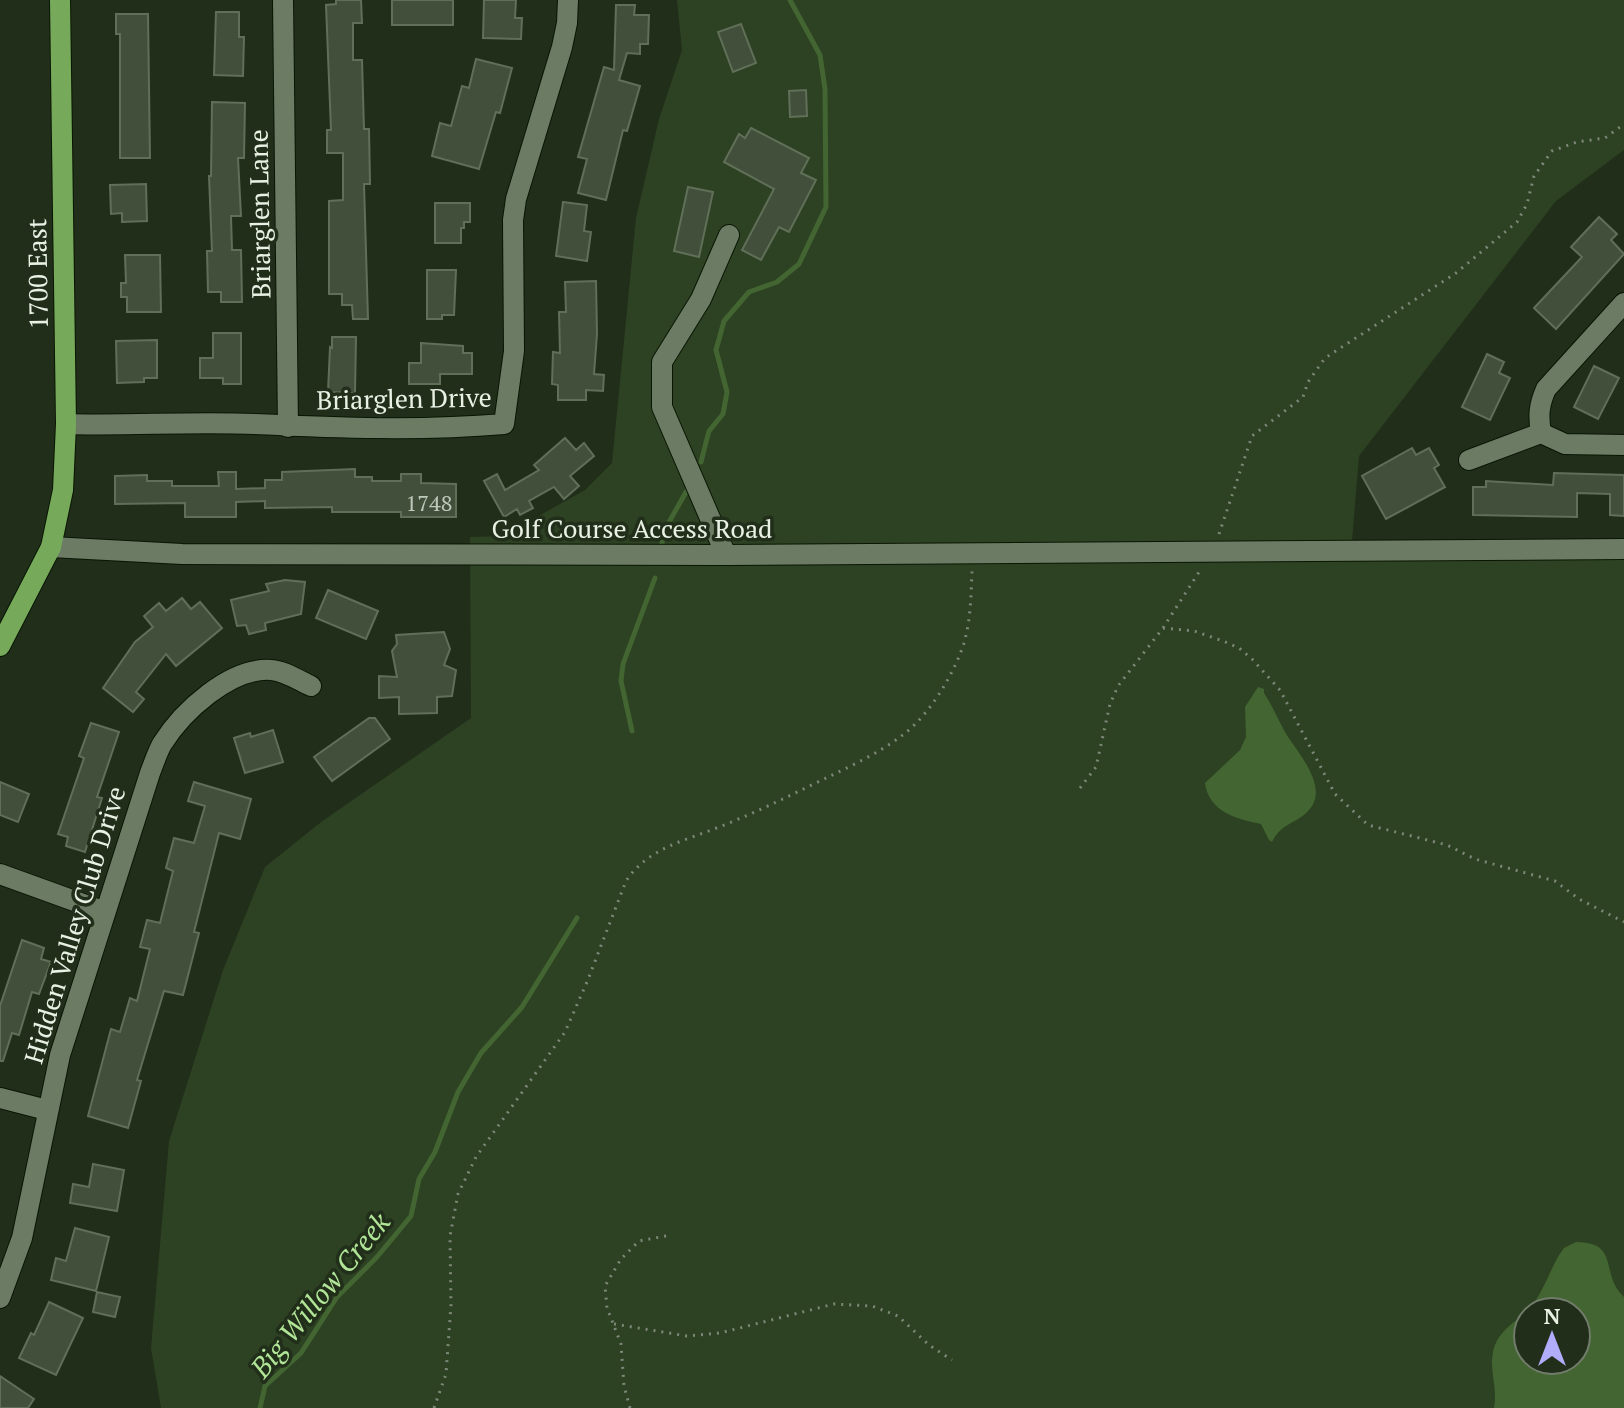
<svg xmlns="http://www.w3.org/2000/svg" width="1624" height="1408" font-family="'PT Serif',serif">
	<style>
		.green { fill: #2d4123; fill-rule: evenodd }
		.water { fill: #436531; fill-rule: evenodd }
		.lines { fill: none; stroke-linecap: round; stroke-linejoin: round }
		.stream { stroke: #436531; stroke-width: 5 }
		.building { fill: #42503b; stroke: #606f58; stroke-width: 2 }
		.minor-casing { stroke: #0a1604; stroke-width: 22 }
		.major-casing { stroke: #0a1604; stroke-width: 22 }
		.path { stroke: #7d8877; stroke-width: 3; stroke-dasharray: 2 6; stroke-linecap: butt }
		.minor { stroke: #6c7c64; stroke-width: 20 }
		.major { stroke: #76aa5a; stroke-width: 20 }
		.labels { text-anchor: middle; stroke-width: 7; stroke-linejoin: round; paint-order: stroke }
		.number-label { font-size: 22px; fill: #bec9ba }
		.street-label { font-size: 26px; fill: #e8f1e4; stroke: #212e1a }
		.water-label { font-size: 28px; font-style: italic; fill: #b1e597; stroke: #212e1a }
	</style>
	<rect width="100%" height="100%" fill="#212e1a"/>
	<path class="green" d="M677,0h947v150l-68,51 -197,255 -7,85h272v867h-1463l-10,-60 18,-207 54,-171 42,-103 56,-45 150,-104 -1,-181 33,-1 82,-46 27,-27 24,-245 23,-99 23,-69zM1528,1312h48v48h-48z"/>
	<g class="water">
		<path d="M1258,687l6,2v4c8,12 14,26 21,39 12,20 45,55 24,78 -12,14 -27,12 -37,32l-3,-2 -8,-16c-25,-5 -52,-12 -56,-41l35,-33 6,-13 -1,-30z"/>
		<path d="M1576,1242c45,0 23,32 48,55v111h-130c4,-19 -5,-38 -1,-56 5,-26 31,-32 43,-52 9,-14 15,-31 23,-45l5,-7zM1528,1312h48v48h-48z"/>
	</g>
	<g class="lines">
		<g class="stream">
			<polyline points="701,462 709,431 723,414 727,392 716,350 724,321 749,292 777,282 799,264 826,207 825,89 820,55 790,0"/>
			<polyline points="661,549 664,531 686,492"/>
			<polyline points="632,731 621,681 623,664 655,578"/>
			<polyline points="260,1408 265,1386 301,1353 337,1297 377,1257 411,1216 419,1179 435,1152 458,1092 481,1053 522,1007 577,918"/>
		</g>
	</g>
	<g class="building">
		<polygon points="336,0 361,0 362,23 353,23 353,60 362,60 364,129 369,129 370,184 364,184 368,319 353,319 352,305 342,305 342,294 329,294 329,201 343,200 343,153 327,153 327,130 331,130 326,5 336,4"/>
		<rect x="392" y="0" width="61" height="25"/>
		<polygon points="484,0 516,0 515,18 522,18 521,39 483,38"/>
		<polygon points="616,5 635,5 634,15 649,15 648,44 640,44 640,54 627,53 619,80 640,86 627,131 623,130 606,200 578,193 587,159 578,157 604,67 614,70"/>
		<polygon points="216,12 239,12 239,37 244,37 243,76 214,75"/>
		<polygon points="116,14 148,14 150,158 120,158 120,34 116,34"/>
		<polygon points="741,24 756,63 733,72 718,32"/>
		<polygon points="476,59 512,68 500,113 496,112 479,169 432,156 440,123 451,126 462,86 469,88"/>
		<polygon points="806,90 807,116 790,117 789,91"/>
		<polygon points="212,102 245,103 244,158 238,158 241,216 231,216 232,250 241,250 242,302 221,302 221,292 208,292 207,251 212,251 209,176 211,176"/>
		<polygon points="751,128 809,158 801,173 816,180 789,232 779,227 761,260 742,250 774,189 724,162 739,134 745,138"/>
		<polygon points="146,184 147,221 122,222 122,213 111,214 110,185"/>
		<polygon points="688,187 713,192 699,257 674,251"/>
		<polygon points="563,202 587,205 584,231 591,232 587,261 556,256"/>
		<polygon points="435,203 470,203 470,222 464,222 464,228 461,228 461,243 435,243"/>
		<polygon points="1599,217 1617,234 1611,240 1624,254 1556,329 1534,308 1582,257 1571,247"/>
		<polygon points="125,255 160,255 161,312 127,312 127,297 121,297 121,283 126,283"/>
		<polygon points="427,270 456,270 454,315 442,315 442,319 427,319"/>
		<polygon points="596,281 597,334 594,374 604,375 603,391 586,390 586,400 558,400 558,385 552,384 553,352 560,353 559,312 566,312 565,282"/>
		<polygon points="213,333 241,333 241,384 223,384 223,378 200,378 200,358 213,358"/>
		<polygon points="332,337 356,337 355,393 328,392 330,347 332,348"/>
		<polygon points="157,340 157,378 144,378 144,382 117,383 116,341"/>
		<polygon points="421,343 463,346 463,353 472,353 472,374 440,374 440,384 409,384 409,363 421,363"/>
		<polygon points="1487,354 1504,362 1499,373 1510,378 1490,420 1462,407"/>
		<polygon points="1594,366 1619,378 1598,419 1574,407"/>
		<polygon points="565,438 576,450 584,443 594,456 570,476 579,486 564,499 554,487 529,501 533,508 520,515 517,509 504,517 484,481 497,474 505,490 539,470 534,465"/>
		<polygon points="1412,448 1416,455 1429,448 1439,465 1434,468 1445,487 1386,519 1362,476"/>
		<polygon points="355,469 355,477 372,477 372,481 401,481 401,474 421,474 421,483 456,484 456,517 401,517 401,512 332,512 332,507 265,508 265,501 236,502 236,517 185,517 185,503 115,504 115,476 147,475 147,481 172,481 172,486 219,486 218,472 236,472 236,489 265,488 265,480 282,480 282,472"/>
		<polygon points="1554,473 1624,475 1624,516 1610,515 1610,494 1577,493 1577,517 1473,515 1473,487 1486,487 1486,481 1553,485"/>
		<polygon points="285,580 305,582 301,614 265,623 266,630 249,634 246,625 237,626 231,600 269,591 266,584"/>
		<polygon points="328,590 378,611 366,639 316,618"/>
		<polygon points="182,598 191,609 200,602 222,628 176,666 166,654 136,692 144,699 133,712 103,688 135,642 153,627 144,616 159,603 166,611"/>
		<polygon points="444,632 450,649 444,665 456,670 452,696 437,697 437,713 399,714 399,697 379,698 379,676 397,677 392,651 397,644 396,635"/>
		<polygon points="369,718 375,718 390,739 332,781 314,757"/>
		<polygon points="91,723 119,732 97,797 102,798 85,852 66,846 68,837 58,834 84,758 79,756"/>
		<polygon points="273,730 283,762 245,773 234,738 250,733 251,737"/>
		<polygon points="0,782 29,794 18,822 0,815"/>
		<polygon points="194,782 251,799 240,839 219,833 194,932 199,933 183,995 164,991 137,1080 141,1081 128,1128 88,1116 111,1029 120,1032 130,998 137,1001 150,949 140,947 147,920 160,923 173,871 166,868 174,838 194,843 205,806 188,801"/>
		<polygon points="22,940 44,948 41,959 51,962 39,994 32,992 19,1035 12,1033 3,1061 0,1061 0,1006"/>
		<polygon points="93,1164 124,1170 117,1211 70,1203 73,1184 89,1187"/>
		<polygon points="75,1228 109,1237 96,1291 51,1280 56,1258 66,1261"/>
		<polygon points="97,1292 120,1297 115,1317 93,1312"/>
		<polygon points="49,1302 83,1318 56,1375 19,1358 31,1333 34,1335"/>
		<polygon points="0,1376 34,1399 28,1408 0,1408"/>
	</g>
	<g class="lines">
		<g class="minor-casing">
			<g id="minor">
				<polyline points="283,0 288,427"/>
				<path d="M66,424c63,2 126,-3 189,0 83,4 166,7 249,0l10,-73 -1,-131 3,-21 46,-152 5,-24 1,-23"/>
				<path d="M1541,433c-3,-18 -2,-28 5,-44l78,-86"/>
				<polyline points="1469,460 1541,433 1565,444 1624,445"/>
				<polyline points="51,547 182,554 726,555 1624,549"/>
				<polyline points="726,555 662,407 662,362 701,299 729,235"/>
				<polyline points="0,874 105,912"/>
				<polyline points="0,1098 47,1110"/>
				<path d="M0,1298l22,-60 38,-183 90,-282c4,-10 7,-20 12,-29 20,-32 68,-77 109,-74 14,1 27,10 40,16"/>
			</g>
		</g>
		<g class="major-casing">
			<polyline id="major" points="0,646 51,547 63,490 66,424 60,0"/>
		</g>
		<g class="path">
			<polyline points="1219,534 1252,436 1303,397 1308,382 1325,358 1456,273 1517,222 1527,204 1534,176 1552,151 1577,142 1605,138 1624,124"/>
			<polyline points="1163,628 1194,631 1223,641 1239,648 1252,659 1280,690 1335,794 1368,825 1447,845 1475,859 1555,881 1579,899 1624,922"/>
			<polyline points="1080,788 1096,767 1110,704 1118,686 1163,628 1201,569"/>
			<polyline points="614,1324 687,1336 720,1333 834,1304 872,1306 898,1316 929,1345 952,1360"/>
			<path d="M434,1408l12,-34 5,-69 -1,-69 8,-42 18,-37 89,-125 22,-50 39,-101c22,-33 58,-40 93,-54 36,-14 70,-31 105,-48 27,-13 57,-27 80,-45 26,-20 50,-60 60,-91 7,-24 7,-49 8,-73"/>
			<polyline points="630,1408 624,1386 621,1344 607,1308 605,1286 621,1259 639,1241 671,1235"/>
		</g>
		<use href="#minor" class="minor"/>
		<use href="#major" class="major"/>
	</g>
	<g class="labels">
		<g class="number-label">
			<text x="429" y="511">1748</text>
		</g>
		<g class="street-label">
			<text transform="translate(260 214) rotate(-91)" y="9">Briarglen Lane</text>
			<text transform="translate(38 274) rotate(-91)" y="9">1700 East</text>
			<text transform="translate(404 399) rotate(-1)" y="9">Briarglen Drive</text>
			<text x="632" y="538">Golf Course Access Road</text>
			<text transform="translate(75 925) rotate(-73)" y="9">Hidden Valley Club Drive</text>
		</g>
		<g class="water-label">
			<text transform="translate(320 1295) rotate(-51)" y="10">Big Willow Creek</text>
		</g>
	</g>
	<g transform="translate(1552 1336)"><circle r="38" fill="#212e1a" stroke="#717c6b" stroke-width="2"/>
	<path d="M0-6L14 30L0 20L-14 30Z" fill="#b1adfa"/>
	<text y="-12" font-size="22" font-weight="bold" text-anchor="middle" fill="#e8f1e4">N</text>
	</g>
</svg>
